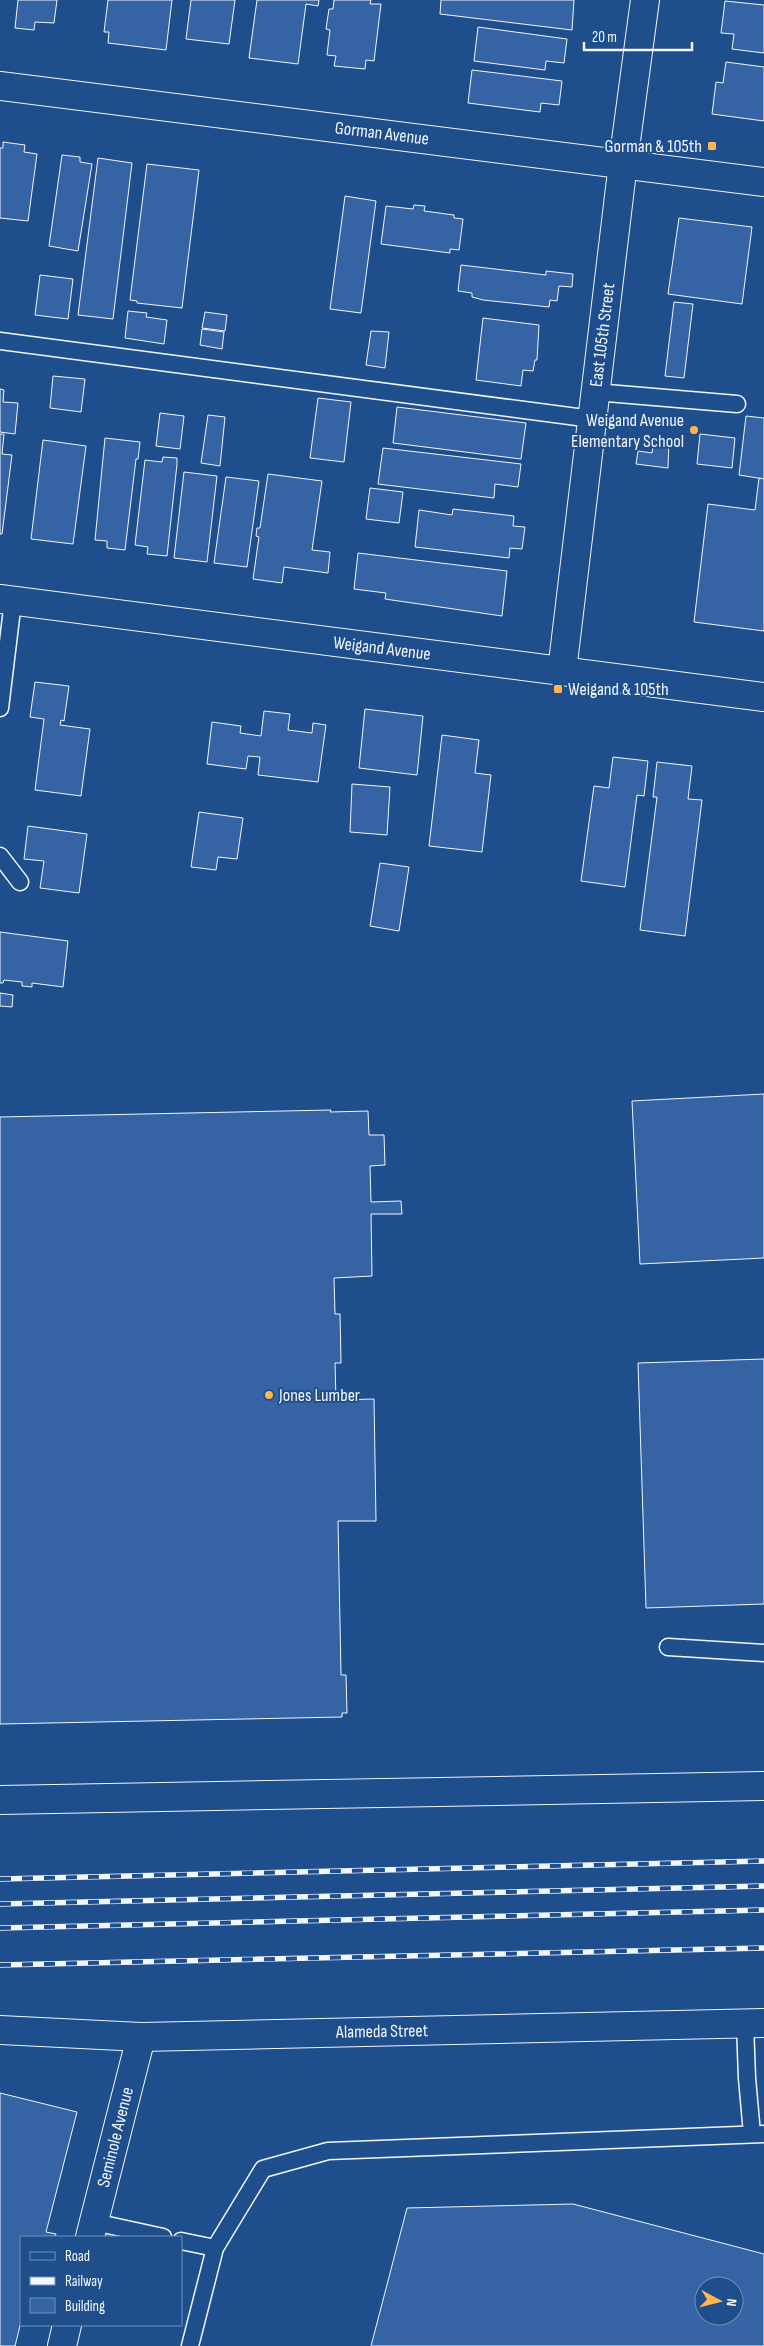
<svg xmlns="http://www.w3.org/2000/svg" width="764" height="2346" font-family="'Sofia Sans Condensed',sans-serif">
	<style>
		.building { fill: #3563a3; stroke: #f2f6ff; fill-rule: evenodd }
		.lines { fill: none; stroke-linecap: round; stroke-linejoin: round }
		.service-casing { stroke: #f2f6ff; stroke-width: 19 }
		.minor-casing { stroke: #f2f6ff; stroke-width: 30 }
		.tertiary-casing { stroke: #f2f6ff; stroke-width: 30 }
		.primary-casing { stroke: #f2f6ff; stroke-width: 30 }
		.service { stroke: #1f4e8c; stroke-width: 16 }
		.minor { stroke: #1f4e8c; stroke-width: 28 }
		.tertiary { stroke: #1f4e8c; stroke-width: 28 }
		.primary { stroke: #1f4e8c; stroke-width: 28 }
		.rail-casing { stroke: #f2f6ff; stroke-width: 5.5 }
		.rail { stroke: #1f4e8c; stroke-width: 4; stroke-dasharray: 11; stroke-linecap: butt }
		.poi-dot { fill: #ffb74d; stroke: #1f4e8c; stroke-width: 2 }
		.labels { text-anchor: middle; stroke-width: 4; stroke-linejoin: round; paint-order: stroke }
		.street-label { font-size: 18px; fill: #f2f6ff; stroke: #1f4e8c }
		.poi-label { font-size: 18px; fill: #f2f6ff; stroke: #1f4e8c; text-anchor: end }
	</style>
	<rect width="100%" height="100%" fill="#1f4e8c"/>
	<g class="building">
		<polygon points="18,0 57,0 54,23 35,22 34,30 15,28"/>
		<polygon points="108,0 172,0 166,50 108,43 109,32 104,32"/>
		<polygon points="191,0 235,0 229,44 186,39"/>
		<polygon points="257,0 319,0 318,6 306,4 298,64 249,58"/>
		<polygon points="334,0 371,0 370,4 381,4 374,61 366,60 365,69 334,66 336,56 327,55 330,30 326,29 329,9 333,9"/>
		<polygon points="441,0 574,0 572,30 440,14"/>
		<polygon points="725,1 764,5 764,53 732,49 734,34 721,33"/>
		<polygon points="478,27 567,39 564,63 546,61 545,70 474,61"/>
		<polygon points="726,62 764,67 764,121 712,114 716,82 723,83"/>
		<polygon points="472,70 562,81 559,105 541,103 540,112 468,103"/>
		<polygon points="3,142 25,145 24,152 37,154 28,221 0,218 0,148 3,148"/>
		<polygon points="62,155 80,157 80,162 92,164 78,251 49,246"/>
		<polygon points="98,158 132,163 113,319 78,315"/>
		<polygon points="147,164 199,170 182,308 137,303 137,301 130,300"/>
		<polygon points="345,196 376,201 361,313 330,309"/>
		<polygon points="414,205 425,206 424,211 454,215 454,218 463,219 459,250 450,249 450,253 381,244 386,206 413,209"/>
		<polygon points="679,218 752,227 742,304 668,294"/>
		<polygon points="461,265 546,275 546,271 573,274 572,287 559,286 557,301 550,300 549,307 483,300 472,297 472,293 458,291"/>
		<polygon points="40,275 73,279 68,319 35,315"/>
		<polygon points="674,302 693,304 684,378 665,376"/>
		<polygon points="128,311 147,313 146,317 167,320 164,344 125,338"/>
		<polygon points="205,312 227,315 225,331 202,328"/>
		<polygon points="483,318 539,325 537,360 535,360 533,371 523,370 521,386 476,380"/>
		<polygon points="202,329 224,332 222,349 200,345"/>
		<polygon points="371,331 389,332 385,368 366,365"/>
		<polygon points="53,376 85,379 81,412 50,408"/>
		<polygon points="0,389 4,390 3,402 18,403 15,434 0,432"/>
		<polygon points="318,398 351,402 344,462 310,458"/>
		<polygon points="397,407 526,423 521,459 393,443"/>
		<polygon points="160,413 184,416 180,449 156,446"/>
		<polygon points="208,415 225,417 220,466 201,463"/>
		<polygon points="746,416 764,418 764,479 739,475"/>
		<polygon points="0,434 4,434 2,454 12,455 2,534 0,534"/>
		<polygon points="700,434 735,438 732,468 697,464"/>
		<polygon points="105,438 140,442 138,459 136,459 125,550 107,548 107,541 95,540"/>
		<polygon points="654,438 669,440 668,468 636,464 638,451 652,453"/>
		<polygon points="43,440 86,446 73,544 31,539"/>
		<polygon points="383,448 521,464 518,487 495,484 494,498 378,484"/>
		<polygon points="163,457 177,458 177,464 167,556 147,554 148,547 135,545 145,460 162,462"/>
		<polygon points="184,472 217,476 207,562 174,558"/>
		<polygon points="268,474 322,481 312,550 330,552 328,573 284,567 282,583 253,579 259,537 256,536 257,528 260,528"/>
		<polygon points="226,477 259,481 247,567 214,563"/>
		<polygon points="759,478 764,479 764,631 694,622 708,504 755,510"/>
		<polygon points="370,488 403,492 399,523 366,519"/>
		<polygon points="453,509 514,516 513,526 525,527 522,549 510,548 509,558 415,547 419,510 452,515"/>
		<polygon points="358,553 507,571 502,616 385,599 386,593 354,589"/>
		<polygon points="35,682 69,686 64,721 61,720 60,725 90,729 81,796 35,790 44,719 30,717"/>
		<polygon points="365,709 423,716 417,775 359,768"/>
		<polygon points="264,711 290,714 288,730 312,733 313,723 326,725 318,782 258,775 260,757 248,756 246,769 207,764 212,722 241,726 240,733 261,736"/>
		<polygon points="442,735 479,740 475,773 491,775 482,852 429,846"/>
		<polygon points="613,757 648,761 644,796 637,795 625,887 581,881 594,786 609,788"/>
		<polygon points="657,762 692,766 688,799 702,800 685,936 640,930 657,797 653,797"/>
		<polygon points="352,784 390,787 387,835 350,832"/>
		<polygon points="199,812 243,818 237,859 218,857 216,870 191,867"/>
		<polygon points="28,826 87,834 79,893 40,888 44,861 24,859"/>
		<polygon points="380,863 409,867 399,931 370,926"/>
		<polygon points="0,932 68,941 63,987 32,983 32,987 22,986 22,982 4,980 3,983 0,983"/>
		<polygon points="0,993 13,995 12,1007 0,1006"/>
		<polygon points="764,1094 764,1258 640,1264 632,1101"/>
		<polygon points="331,1110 330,1112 368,1111 369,1135 384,1135 385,1165 370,1166 371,1202 401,1201 402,1214 371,1214 372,1276 334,1278 335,1314 340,1314 341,1363 335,1363 336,1400 374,1399 376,1521 338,1521 341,1675 346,1675 347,1713 342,1713 342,1717 0,1724 0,1117"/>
		<polygon points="764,1359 764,1604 646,1608 638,1363"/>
		<polygon points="0,2093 77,2112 46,2232 56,2234 55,2237 21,2237 21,2322 15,2346 0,2346"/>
		<path d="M573,2204l191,50v92h-393l36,-138zM704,2286h30v30h-30z"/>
	</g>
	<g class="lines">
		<g class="service-casing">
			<g id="service">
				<polyline points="0,341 592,419"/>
				<polyline points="595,392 737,404"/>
				<polyline points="0,708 13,601"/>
				<polyline points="0,856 20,882"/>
				<polyline points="668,1647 764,1653"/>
				<polyline points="745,2024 747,2078 752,2134"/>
				<polyline points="94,2222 163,2237"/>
				<polyline points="181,2241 215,2248"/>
				<polyline points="190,2346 215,2248 263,2169 328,2151 764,2134"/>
			</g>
		</g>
		<g class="minor-casing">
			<g id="minor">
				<polyline points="0,86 764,182"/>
				<polyline points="0,599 764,697"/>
				<polyline points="562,671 623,163 645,0"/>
				<polyline points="90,2237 141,2037"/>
				<polyline points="62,2346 67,2325"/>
			</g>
		</g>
		<g class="tertiary-casing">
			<polyline id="tertiary" points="0,2030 141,2037 764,2023"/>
		</g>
		<g class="primary-casing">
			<polyline id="primary" points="0,1800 764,1786"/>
		</g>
		<use href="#service" class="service"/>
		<use href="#minor" class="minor"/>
		<use href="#tertiary" class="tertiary"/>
		<use href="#primary" class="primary"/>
		<g class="rail-casing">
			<g id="rail">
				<polyline points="0,1879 764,1861"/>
				<polyline points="0,1904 764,1886"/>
				<polyline points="0,1928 764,1910"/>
				<polyline points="0,1965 764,1948"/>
			</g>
		</g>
		<use href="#rail" class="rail"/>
	</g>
	<g class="poi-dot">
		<rect x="707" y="141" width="10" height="10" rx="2.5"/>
		<circle cx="694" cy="430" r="5"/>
		<rect x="553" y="684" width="10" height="10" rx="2.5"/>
		<circle cx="269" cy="1395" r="5"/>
	</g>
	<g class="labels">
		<g class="street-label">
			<text transform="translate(382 133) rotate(7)" y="6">Gorman Avenue</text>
			<text transform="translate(602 335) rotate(-83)" y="6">East 105th Street</text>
			<text transform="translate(382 648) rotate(7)" y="6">Weigand Avenue</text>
			<text transform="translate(382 2031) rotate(-1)" y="6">Alameda Street</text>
			<text transform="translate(115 2137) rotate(-76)" y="6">Seminole Avenue</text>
		</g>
		<g class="poi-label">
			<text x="702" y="152">Gorman &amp; 105th</text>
			<text x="684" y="426">Weigand Avenue<tspan x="684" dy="21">Elementary School</tspan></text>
			<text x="568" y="695" text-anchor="start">Weigand &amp; 105th</text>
			<text x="279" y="1401" text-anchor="start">Jones Lumber</text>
		</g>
	</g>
	<rect x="20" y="2236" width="162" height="90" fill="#1f4e8c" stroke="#7391ba"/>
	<rect x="30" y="2252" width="25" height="8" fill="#1f4e8c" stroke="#7391ba"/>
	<text x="65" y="2261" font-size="15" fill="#f2f6ff">Road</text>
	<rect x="30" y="2277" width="25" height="8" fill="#f2f6ff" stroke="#7391ba"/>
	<text x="65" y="2286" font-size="15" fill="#f2f6ff">Railway</text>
	<rect x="30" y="2298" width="25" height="15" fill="#3563a3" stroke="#7391ba"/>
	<text x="65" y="2311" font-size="15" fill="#f2f6ff">Building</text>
	<g transform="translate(719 2301) rotate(97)"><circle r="24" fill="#1f4e8c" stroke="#7391ba"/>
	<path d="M0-4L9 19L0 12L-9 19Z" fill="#ffb74d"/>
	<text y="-8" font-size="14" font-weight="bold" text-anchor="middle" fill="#f2f6ff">N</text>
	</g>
	<path d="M584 42v8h108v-8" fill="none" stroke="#f2f6ff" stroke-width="2.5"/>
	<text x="592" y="42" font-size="15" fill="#f2f6ff" stroke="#1f4e8c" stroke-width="4" paint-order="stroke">20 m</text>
</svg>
